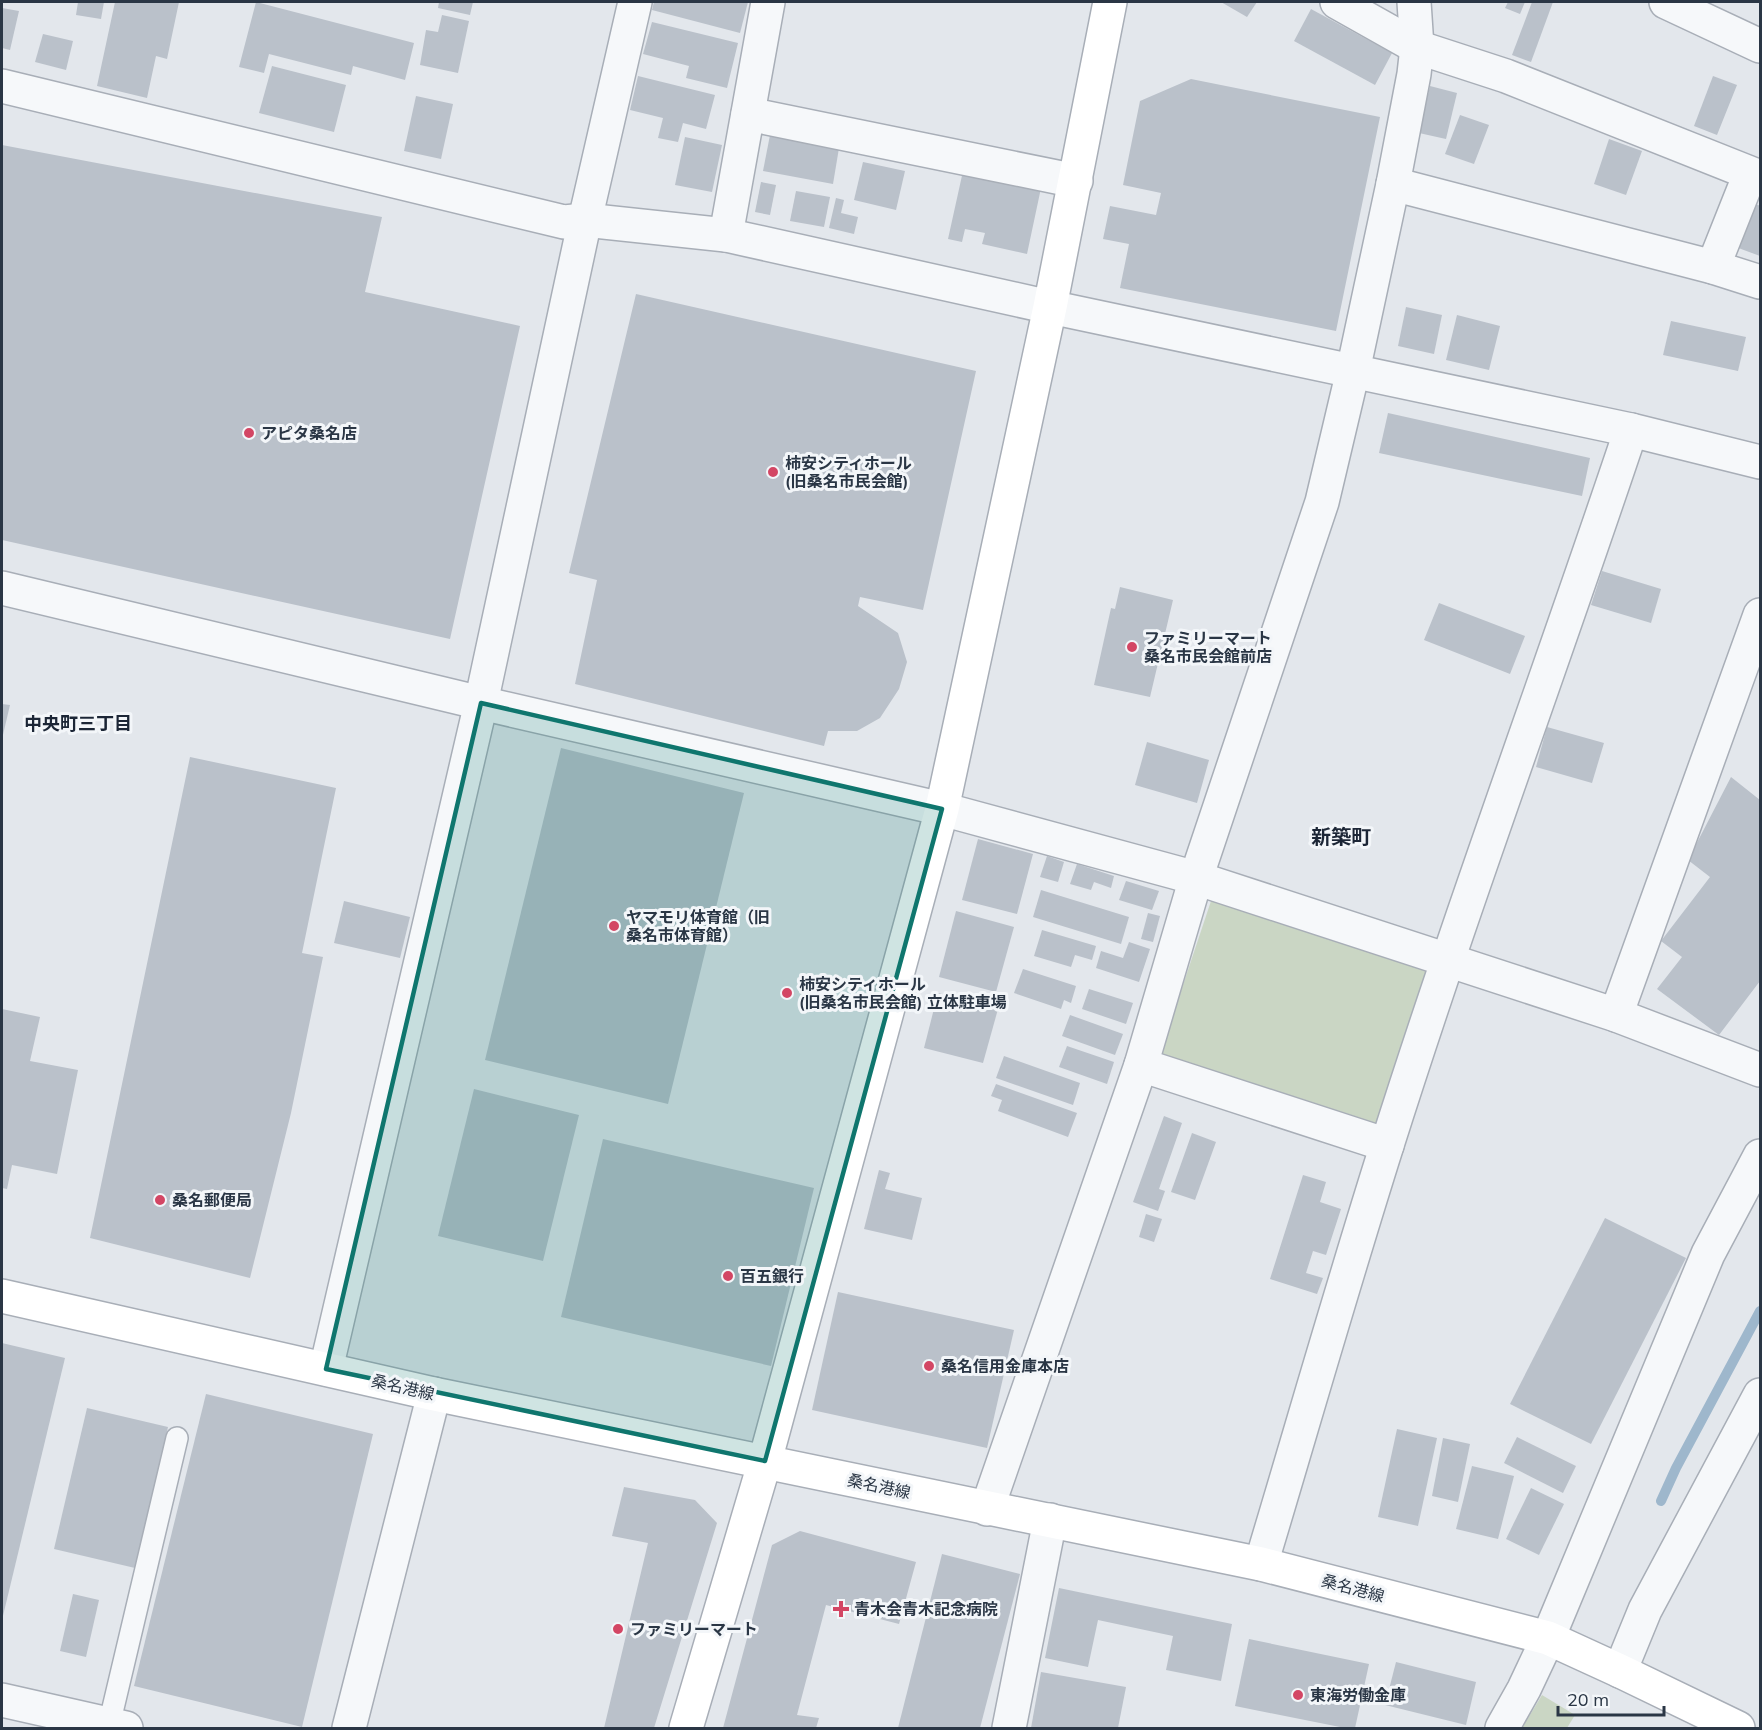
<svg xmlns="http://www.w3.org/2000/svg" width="1762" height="1730" font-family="Mulish,'Noto Sans JP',sans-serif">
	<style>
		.green { fill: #cad6c4 }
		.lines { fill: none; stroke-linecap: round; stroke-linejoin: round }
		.stream { stroke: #9eb7cc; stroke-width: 10 }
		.building { fill: #bac1ca }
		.lane-casing { stroke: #a8aeb7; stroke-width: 24 }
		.street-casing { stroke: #a8aeb7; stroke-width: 36 }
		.secondary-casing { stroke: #a8aeb7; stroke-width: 36 }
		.lane { stroke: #f6f8fa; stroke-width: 21 }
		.street { stroke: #f6f8fa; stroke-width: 33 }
		.secondary { stroke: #fff; stroke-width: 33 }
		.marked { fill: #0f766e; fill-opacity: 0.2; stroke: #0f766e; stroke-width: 4.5; stroke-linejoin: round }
		.poi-dot { fill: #d34664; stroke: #f3f6f9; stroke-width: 2 }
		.labels { text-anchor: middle; stroke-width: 6; stroke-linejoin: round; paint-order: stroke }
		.poi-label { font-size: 16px; font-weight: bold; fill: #2a3645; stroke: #f3f6f9; text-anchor: start }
		.street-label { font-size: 16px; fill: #2a3645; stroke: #f3f6f9 }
		.neighbourhood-label { font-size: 18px; font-weight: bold; fill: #1c2636; stroke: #f3f6f9 }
		.quarter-label { font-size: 20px; font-weight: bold; fill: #1c2636; stroke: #f3f6f9 }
	</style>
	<rect width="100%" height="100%" fill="#e3e7ec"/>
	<g class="green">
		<polygon points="1212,898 1429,969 1376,1129 1159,1057"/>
		<polygon points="1542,1695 1575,1715 1567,1728 1522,1728"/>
	</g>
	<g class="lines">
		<polyline class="stream" points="1661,1501 1676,1468 1760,1311"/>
	</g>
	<g class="building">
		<polygon points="78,2 104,2 101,19 76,15"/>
		<polygon points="115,2 179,2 167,59 156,56 147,98 97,86"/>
		<polygon points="256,2 414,43 405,80 353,66 351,75 269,54 264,73 239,67"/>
		<polygon points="439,2 473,2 470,15 438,8"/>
		<polygon points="654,2 748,2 740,33 652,10"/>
		<polygon points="1221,2 1257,2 1247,17"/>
		<polygon points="1508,2 1525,2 1520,14 1505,8"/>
		<polygon points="1532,2 1553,2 1531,62 1512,55"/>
		<polygon points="2,8 19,11 10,50 2,48"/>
		<polygon points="1311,9 1392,53 1375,85 1294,41"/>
		<polygon points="442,15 469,21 458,73 420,65 426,30 438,32"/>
		<polygon points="652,22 738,43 727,88 686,78 689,66 643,54"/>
		<polygon points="43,34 73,41 66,70 35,62"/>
		<polygon points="272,66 346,85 334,132 259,113"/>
		<polygon points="638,76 715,95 706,129 683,123 678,142 658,138 663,118 630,110"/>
		<polygon points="1713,76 1737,85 1717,135 1694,126"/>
		<polygon points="1191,79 1380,117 1336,331 1120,288 1129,244 1103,239 1110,206 1156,215 1161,193 1123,185 1140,101"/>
		<polygon points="1430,86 1457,93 1446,139 1419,133"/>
		<polygon points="416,96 453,104 441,159 404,151"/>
		<polygon points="1460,115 1489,125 1474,164 1445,154"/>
		<polygon points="770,135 839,148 833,184 763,171"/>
		<polygon points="685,137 722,145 712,192 675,185"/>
		<polygon points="1609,139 1642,151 1626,195 1594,184"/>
		<polygon points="2,145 382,217 365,292 520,326 450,639 2,540"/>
		<polygon points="863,162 905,171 896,210 854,200"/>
		<polygon points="963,171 1041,188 1027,254 982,244 985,233 965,229 962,242 948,239"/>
		<polygon points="761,182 776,185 770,215 755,212"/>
		<polygon points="796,191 830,197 824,227 790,221"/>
		<polygon points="836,198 844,200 841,213 858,217 854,234 829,228"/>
		<polygon points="1750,201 1760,206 1760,256 1733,246"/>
		<polygon points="636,294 976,371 923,610 860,597 858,606 898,633 907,662 899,689 880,718 857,731 828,731 824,746 575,684 597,580 569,573"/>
		<polygon points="1406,307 1442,315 1434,354 1398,346"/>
		<polygon points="1457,315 1500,326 1489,370 1446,360"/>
		<polygon points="1671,321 1746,337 1738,371 1663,355"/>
		<polygon points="1388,413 1590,458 1582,496 1379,453"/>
		<polygon points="1602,571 1661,589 1651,623 1591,605"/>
		<polygon points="1120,587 1173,600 1150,697 1094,685 1111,608 1115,609"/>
		<polygon points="1439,603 1525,636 1510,674 1424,640"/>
		<polygon points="2,704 10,705 2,739"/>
		<polygon points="1547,727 1604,743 1592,783 1536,767"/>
		<polygon points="1147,742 1209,760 1197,803 1135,785"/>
		<polygon points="561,748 744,793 668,1104 485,1060"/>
		<polygon points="190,757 336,788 302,953 323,957 291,1113 250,1278 90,1238"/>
		<polygon points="1731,777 1760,800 1760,981 1719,1035 1657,989 1682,957 1661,941 1710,877 1688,860"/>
		<polygon points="978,839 1033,854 1017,914 962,900"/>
		<polygon points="1047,856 1064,862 1058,882 1040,877"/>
		<polygon points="1077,864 1114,876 1111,888 1094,882 1091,890 1070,884"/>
		<polygon points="1126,881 1159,891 1152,910 1119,900"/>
		<polygon points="1041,890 1129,917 1121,944 1033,917"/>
		<polygon points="344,901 410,917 400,958 334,943"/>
		<polygon points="956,911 1014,927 996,992 939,977"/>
		<polygon points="1148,913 1160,916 1153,942 1141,939"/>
		<polygon points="1042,930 1096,946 1092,960 1075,955 1071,967 1034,956"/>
		<polygon points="1129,942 1150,949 1139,982 1096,968 1101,951 1123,958"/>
		<polygon points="1023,969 1076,986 1071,1003 1064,1000 1061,1009 1014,993"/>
		<polygon points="1089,989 1133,1003 1126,1024 1082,1009"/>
		<polygon points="938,993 998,1009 983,1063 924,1048"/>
		<polygon points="2,1009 40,1017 30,1061 78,1070 57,1174 12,1165 7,1189 2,1188"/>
		<polygon points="1070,1015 1123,1034 1115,1055 1062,1036"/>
		<polygon points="1067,1046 1114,1062 1107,1084 1059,1067"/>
		<polygon points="1004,1056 1080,1083 1073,1105 996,1078"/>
		<polygon points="996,1084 1077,1113 1068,1137 998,1111 1002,1100 991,1096"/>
		<polygon points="474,1089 579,1115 543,1261 438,1236"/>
		<polygon points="1164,1116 1182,1123 1159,1189 1165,1191 1158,1211 1133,1202"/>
		<polygon points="1192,1133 1216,1142 1195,1200 1171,1192"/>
		<polygon points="603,1139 814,1188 771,1366 561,1317"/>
		<polygon points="879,1170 890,1173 885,1189 922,1198 912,1240 864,1229"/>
		<polygon points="1303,1175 1326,1182 1320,1202 1341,1209 1326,1255 1313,1251 1306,1273 1323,1278 1317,1294 1270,1279"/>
		<polygon points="1146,1214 1162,1219 1154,1242 1139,1237"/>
		<polygon points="1605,1218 1686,1258 1591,1444 1510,1404"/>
		<polygon points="838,1292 1014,1330 987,1448 812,1410"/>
		<polygon points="2,1343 65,1358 2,1620"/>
		<polygon points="206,1394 373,1434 302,1727 134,1686"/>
		<polygon points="87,1408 168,1427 135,1568 54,1549"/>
		<polygon points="1397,1429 1437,1438 1418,1526 1378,1517"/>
		<polygon points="1517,1437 1576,1466 1563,1493 1504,1463"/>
		<polygon points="1443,1438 1470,1444 1458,1502 1432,1496"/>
		<polygon points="1472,1466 1514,1476 1498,1539 1456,1529"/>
		<polygon points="624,1487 695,1500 717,1523 654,1728 604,1728 648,1543 612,1536"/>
		<polygon points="1531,1488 1564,1504 1539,1555 1506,1539"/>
		<polygon points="800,1531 916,1562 899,1624 826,1605 797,1715 819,1718 816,1728 723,1728 772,1545"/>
		<polygon points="942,1554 1020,1574 980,1728 898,1728"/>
		<polygon points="1059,1588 1232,1624 1221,1681 1166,1670 1173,1636 1098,1620 1088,1667 1045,1658"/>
		<polygon points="73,1594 99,1600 86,1657 60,1651"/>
		<polygon points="1249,1639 1369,1664 1355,1728 1345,1728 1235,1706"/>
		<polygon points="1396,1662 1476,1682 1466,1725 1385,1705"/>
		<polygon points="1041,1672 1126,1687 1118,1728 1031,1728"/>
	</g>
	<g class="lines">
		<g class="lane-casing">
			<polyline id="lane" points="109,1725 177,1438"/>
		</g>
		<g class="street-casing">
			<g id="street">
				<polyline points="1337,2 1417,47 1506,76 1760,177"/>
				<polyline points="1666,2 1760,46"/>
				<polyline points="2,86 564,222 585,220 726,235 1050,307 1631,430 1760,462"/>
				<polyline points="748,114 1076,181"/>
				<polyline points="1393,184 1713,267 1760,282"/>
				<polyline points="726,235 768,2"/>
				<polyline points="1713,267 1750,174"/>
				<polyline points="2,588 481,703 942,809 1196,878 1616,1015 1760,1070"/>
				<polyline points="1616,1015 1760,615"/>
				<polyline points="1141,1065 1387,1145"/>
				<polyline points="326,1369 481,703 585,220 635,2"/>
				<polyline points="987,1509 1141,1065 1196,878 1322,502 1353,371 1393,184 1414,74 1417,47 1414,2"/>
				<path d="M1261,1564c42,-140 82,-280 126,-419 76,-240 164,-476 244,-715"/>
				<polyline points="1620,1671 1645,1610 1760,1395"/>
				<polyline points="2,1700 126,1728"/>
				<polyline points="349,1728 434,1394"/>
				<polyline points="1009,1728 1050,1520"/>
				<polyline points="1502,1728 1524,1689 1548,1638 1708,1254 1760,1156"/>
			</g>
		</g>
		<g class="secondary-casing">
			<g id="secondary">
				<polyline points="2,1296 434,1394 1261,1564 1548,1638 1620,1671 1738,1728"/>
				<polyline points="686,1728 765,1461 942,809 1050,307 1110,2"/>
			</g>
		</g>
		<use href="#lane" class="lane"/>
		<use href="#street" class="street"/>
		<use href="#secondary" class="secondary"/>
	</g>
	<path class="marked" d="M481,703l461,106 -177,652 -439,-92z"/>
	<g class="poi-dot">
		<circle cx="249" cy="433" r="6"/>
		<circle cx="773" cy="472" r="6"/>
		<circle cx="1132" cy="647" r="6"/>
		<circle cx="614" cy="926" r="6"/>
		<circle cx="787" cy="993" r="6"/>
		<circle cx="160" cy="1200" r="6"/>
		<circle cx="728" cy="1276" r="6"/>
		<circle cx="929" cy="1366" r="6"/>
		<path d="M838 1600h6v6h6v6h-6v6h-6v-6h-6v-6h6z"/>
		<circle cx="618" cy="1629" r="6"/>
		<circle cx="1298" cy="1695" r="6"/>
	</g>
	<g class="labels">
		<g class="poi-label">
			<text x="261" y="439">アピタ桑名店</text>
			<text x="785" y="469">柿安シティホール<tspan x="785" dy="18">(旧桑名市民会館)</tspan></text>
			<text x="1144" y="644">ファミリーマート<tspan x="1144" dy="18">桑名市民会館前店</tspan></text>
			<text x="626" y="923">ヤマモリ体育館（旧<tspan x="626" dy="18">桑名市体育館）</tspan></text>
			<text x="799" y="990">柿安シティホール<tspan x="799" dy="18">(旧桑名市民会館) 立体駐車場</tspan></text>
			<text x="172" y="1206">桑名郵便局</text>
			<text x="740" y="1282">百五銀行</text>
			<text x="941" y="1372">桑名信用金庫本店</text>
			<text x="854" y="1615">青木会青木記念病院</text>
			<text x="630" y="1635">ファミリーマート</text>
			<text x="1310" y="1701">東海労働金庫</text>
		</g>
		<g class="street-label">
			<text transform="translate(403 1387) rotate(13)" y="6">桑名港線</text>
			<text transform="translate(879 1486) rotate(12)" y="6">桑名港線</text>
			<text transform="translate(1353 1588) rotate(15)" y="6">桑名港線</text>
		</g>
		<g class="neighbourhood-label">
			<text x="78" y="730">中央町三丁目</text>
		</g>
		<g class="quarter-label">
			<text x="1341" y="844">新築町</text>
		</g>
	</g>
	<rect width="1762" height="1730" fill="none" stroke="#2a3645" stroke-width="6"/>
	<path d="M1558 1706v9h106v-9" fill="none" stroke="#2a3645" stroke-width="3"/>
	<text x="1567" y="1706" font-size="18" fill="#2a3645" stroke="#f3f6f9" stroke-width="4.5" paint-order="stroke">20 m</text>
</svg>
